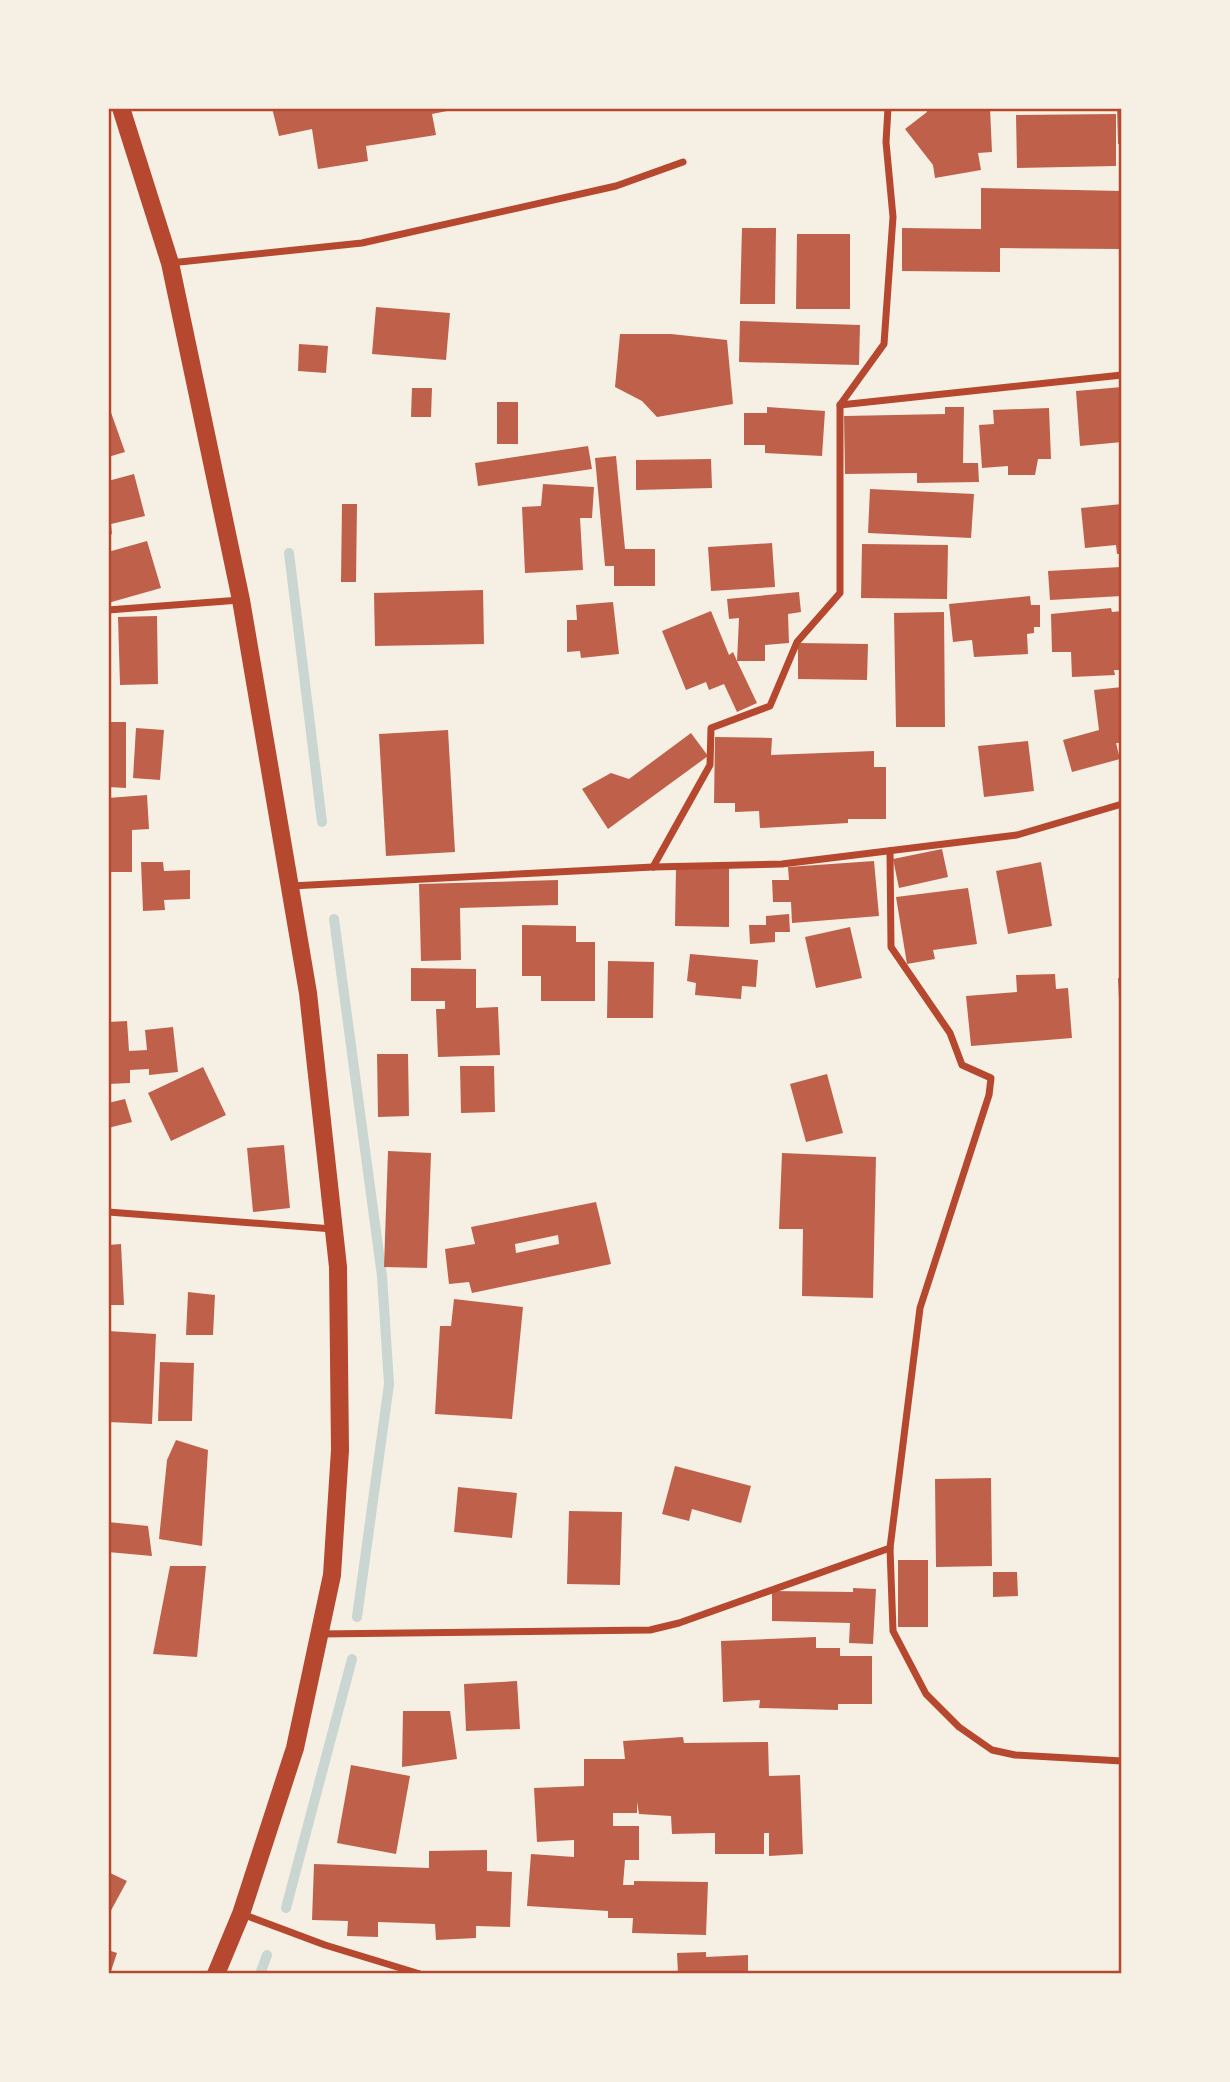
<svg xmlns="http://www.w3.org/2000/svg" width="1230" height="2082" font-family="'IBM Plex Sans',sans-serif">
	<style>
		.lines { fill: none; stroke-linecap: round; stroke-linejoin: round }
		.stream { stroke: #c9d6d2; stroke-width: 10 }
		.building { fill: #bf614a; fill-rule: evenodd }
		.minor { stroke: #b5482f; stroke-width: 7 }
		.primary { stroke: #b5482f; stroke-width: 18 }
		.neatline { fill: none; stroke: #b5482f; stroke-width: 2.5 }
	</style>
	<rect width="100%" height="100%" fill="#f6efe4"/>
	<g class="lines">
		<g class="stream">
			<polyline points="289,553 322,822"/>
			<polyline points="334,919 382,1276 389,1384 357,1617"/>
			<polyline points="286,1908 352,1659"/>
			<polyline points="260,1974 267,1955"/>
		</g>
	</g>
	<g class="building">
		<polygon points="272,108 447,108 447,111 432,114 436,135 366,146 368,161 318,169 312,129 279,136"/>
		<polygon points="927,108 990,108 992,152 978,153 981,170 935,178 933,165 905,129 927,112"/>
		<polygon points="1117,108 1122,108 1122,144 1118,144"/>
		<polygon points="1116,114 1116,166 1017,168 1016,115"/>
		<polygon points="981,188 1122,191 1122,249 1000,248 1000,272 902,271 902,228 981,229"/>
		<polygon points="742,228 776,228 775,304 740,304"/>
		<polygon points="797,234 850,234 850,309 796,309"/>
		<polygon points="376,307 450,313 446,360 372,354"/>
		<polygon points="740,321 860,325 859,365 739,362"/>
		<polygon points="620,334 671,334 727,340 733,404 657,417 642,401 615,387"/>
		<polygon points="299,344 328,346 326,373 298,371"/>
		<polygon points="1122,387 1122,442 1080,446 1076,391"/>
		<polygon points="412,388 432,388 431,417 411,417"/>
		<rect x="497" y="402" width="21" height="42"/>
		<polygon points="108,404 125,452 108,457"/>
		<polygon points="767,407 825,411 822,456 765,453 765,445 744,445 744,413 767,413"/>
		<polygon points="945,407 964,407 963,463 978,463 979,482 917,483 917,473 845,474 844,416 945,414"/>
		<polygon points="1049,408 1051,459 1038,459 1035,475 1008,475 1008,466 982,468 979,425 994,424 993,410"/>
		<polygon points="588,446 592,469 478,486 475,463"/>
		<polygon points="616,456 625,549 655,549 655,586 614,586 614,566 605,566 595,458"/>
		<polygon points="711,459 712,488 636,490 636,460"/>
		<polygon points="134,474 145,516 111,524 112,534 108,535 108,481"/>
		<polygon points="543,484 594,487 592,518 580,518 583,570 525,573 522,507 541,506"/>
		<polygon points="870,489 974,494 971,538 868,533"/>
		<polygon points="342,504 357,504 356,582 341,582"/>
		<polygon points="1122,504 1122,554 1117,554 1116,545 1085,548 1081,508"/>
		<polygon points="147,541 161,588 108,603 108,552"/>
		<polygon points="772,543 775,587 711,591 708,547"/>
		<polygon points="862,544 948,545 947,599 861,598"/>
		<polygon points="1121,567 1122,596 1050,600 1048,571"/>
		<polygon points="483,590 484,644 375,646 374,593"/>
		<polygon points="799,592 801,612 788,614 789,643 765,645 765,661 737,661 757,703 737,712 724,684 709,690 706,682 686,690 662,631 711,611 729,655 733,652 737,661 739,618 729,619 727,599"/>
		<polygon points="1030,596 1031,605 1040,605 1040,627 1034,627 1034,633 1027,634 1028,654 974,657 972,640 953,642 949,604"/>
		<polygon points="613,602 619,654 581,658 580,651 567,652 567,620 577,620 576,605"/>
		<polygon points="1111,608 1112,612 1122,611 1122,670 1114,670 1115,675 1072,677 1071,652 1052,652 1051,614"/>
		<polygon points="944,612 945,727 896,727 894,613"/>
		<polygon points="157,616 158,684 120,685 118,617"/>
		<polygon points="798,643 868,644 867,680 798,679"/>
		<polygon points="1122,687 1122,743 1116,743 1120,759 1072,772 1063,740 1099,730 1094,690"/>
		<polygon points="108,722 126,722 126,788 108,787"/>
		<polygon points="136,728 164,730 160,780 133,778"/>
		<polygon points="448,730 455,852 386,856 379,734"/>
		<polygon points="691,733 708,756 608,829 582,789 611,773 629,779"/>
		<polygon points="715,737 772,738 771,755 874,751 874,767 886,767 886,819 848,819 848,823 760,828 759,811 735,812 735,803 714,803"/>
		<polygon points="1028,741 1034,791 984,797 978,746"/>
		<polygon points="147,795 149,829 132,830 132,872 110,872 108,798"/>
		<polygon points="942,849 948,877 899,888 893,859"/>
		<polygon points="874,861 879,916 792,923 791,902 773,902 772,880 789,880 788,867"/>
		<polygon points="141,862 163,862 164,871 190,870 190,899 164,900 165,910 143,911"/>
		<polygon points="1041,862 1052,926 1008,934 996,871"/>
		<polygon points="676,868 729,868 729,927 675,926"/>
		<polygon points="558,880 558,905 460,908 461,960 421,961 419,884"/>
		<polygon points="968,888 977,944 933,950 935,959 907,964 896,897"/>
		<polygon points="789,914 790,932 775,932 775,942 750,944 749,925 766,925 766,916"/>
		<polygon points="522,925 576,926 576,942 595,942 595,1001 541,1001 541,976 522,976"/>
		<polygon points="850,927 862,978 816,988 805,937"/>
		<polygon points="690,954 758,960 756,987 742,986 741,999 695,995 696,983 687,981"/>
		<polygon points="608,961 654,962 653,1018 607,1018"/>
		<polygon points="411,968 476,969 476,1008 498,1007 500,1055 438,1057 436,1009 445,1009 445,1001 411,1001"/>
		<polygon points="1055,974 1056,989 1068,988 1072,1038 971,1046 966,996 1017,992 1016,975"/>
		<polygon points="1118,978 1122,978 1122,999 1119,999"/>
		<polygon points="127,1021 129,1051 147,1050 145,1030 173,1027 178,1072 149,1075 149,1069 130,1070 130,1083 108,1084 108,1022"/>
		<polygon points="377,1054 408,1054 409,1116 378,1117"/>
		<polygon points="460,1066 494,1066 495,1112 461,1113"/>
		<polygon points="203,1067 226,1115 171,1141 148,1093"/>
		<polygon points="827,1074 843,1133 806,1142 790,1084"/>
		<polygon points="125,1099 132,1122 108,1128 108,1103"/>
		<polygon points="284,1145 290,1208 253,1212 247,1148"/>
		<polygon points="388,1151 431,1153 427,1268 384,1267"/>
		<polygon points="782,1153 876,1157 873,1298 802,1296 803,1229 779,1229"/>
		<path d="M596,1202l15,62 -139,29 -3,-11 -20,2 -4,-35 30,-5 -4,-17zM558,1235l1,9 -43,9 -1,-9z"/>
		<polygon points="121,1244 124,1305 108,1305 108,1245"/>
		<polygon points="188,1292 215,1295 213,1335 186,1335"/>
		<polygon points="454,1299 523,1307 512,1419 435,1414 440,1326 451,1326"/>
		<polygon points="108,1331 156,1334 152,1424 108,1422"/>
		<polygon points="160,1362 194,1363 192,1421 158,1421"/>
		<polygon points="176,1440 208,1450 202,1546 159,1539 167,1460"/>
		<polygon points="675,1466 751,1486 741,1523 692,1509 689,1521 662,1514"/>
		<polygon points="991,1478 992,1566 936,1567 935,1479"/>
		<polygon points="458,1487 517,1493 512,1538 454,1532"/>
		<polygon points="569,1511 622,1512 620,1585 567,1584"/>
		<polygon points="108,1522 148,1526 152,1556 108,1552"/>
		<rect x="898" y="1560" width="30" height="67"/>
		<polygon points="170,1566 206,1566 197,1657 153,1654"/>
		<polygon points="993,1572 1017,1572 1018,1596 993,1597"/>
		<polygon points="853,1588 876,1589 873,1644 849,1643 850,1623 772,1621 772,1591 853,1592"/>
		<polygon points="816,1637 816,1648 840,1648 840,1656 872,1656 872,1704 838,1704 838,1710 759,1708 760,1700 723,1702 721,1641"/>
		<polygon points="517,1681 520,1729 466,1731 464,1684"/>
		<polygon points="403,1711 450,1711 457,1759 402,1767"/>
		<polygon points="683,1737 684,1743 768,1742 769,1776 800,1775 803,1854 769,1856 769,1833 764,1833 764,1854 715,1854 715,1833 672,1834 671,1816 639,1814 637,1802 637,1813 613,1813 613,1826 639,1826 639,1860 625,1860 623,1885 634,1885 634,1881 708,1882 706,1935 632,1933 633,1918 608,1918 608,1911 527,1906 531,1854 574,1857 574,1840 537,1842 534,1788 584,1786 584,1759 625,1759 623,1741"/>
		<polygon points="351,1765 410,1776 396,1854 337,1843"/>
		<polygon points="487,1850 487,1871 512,1872 510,1927 476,1926 476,1938 436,1940 435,1924 378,1922 378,1937 347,1936 348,1921 312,1920 314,1864 429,1868 429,1851"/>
		<polygon points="108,1872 127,1881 108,1916"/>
		<polygon points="108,1950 117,1953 110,1974 108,1974"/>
		<polygon points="706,1952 706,1957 748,1955 748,1974 678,1974 677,1953"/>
	</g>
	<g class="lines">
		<g class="minor">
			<polyline points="170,263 362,243 616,186 683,162"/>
			<polyline points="840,405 1122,375"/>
			<polyline points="108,610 240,600"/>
			<polyline points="890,851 891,947 950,1033 962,1065 991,1078 989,1095 920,1308 890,1548 893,1631 926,1694 959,1727 992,1750 1015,1755 1122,1761"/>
			<polyline points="653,867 710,765 711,728 770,706 797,642 840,593 840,405 884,344 893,217 886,142 888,108"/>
			<polyline points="291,886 653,867 782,864 1017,835 1122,804"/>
			<polyline points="108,1212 333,1229"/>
			<polyline points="320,1634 650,1630 679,1623 890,1548"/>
			<polyline points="242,1914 325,1945 420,1974"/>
		</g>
		<polyline class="primary" points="121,108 170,263 241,600 308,993 338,1267 340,1450 332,1575 295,1748 241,1914 216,1974"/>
	</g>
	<rect width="1230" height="2082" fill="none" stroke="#f6efe4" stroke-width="220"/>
	<rect x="110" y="110" width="1010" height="1862" class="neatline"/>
</svg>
